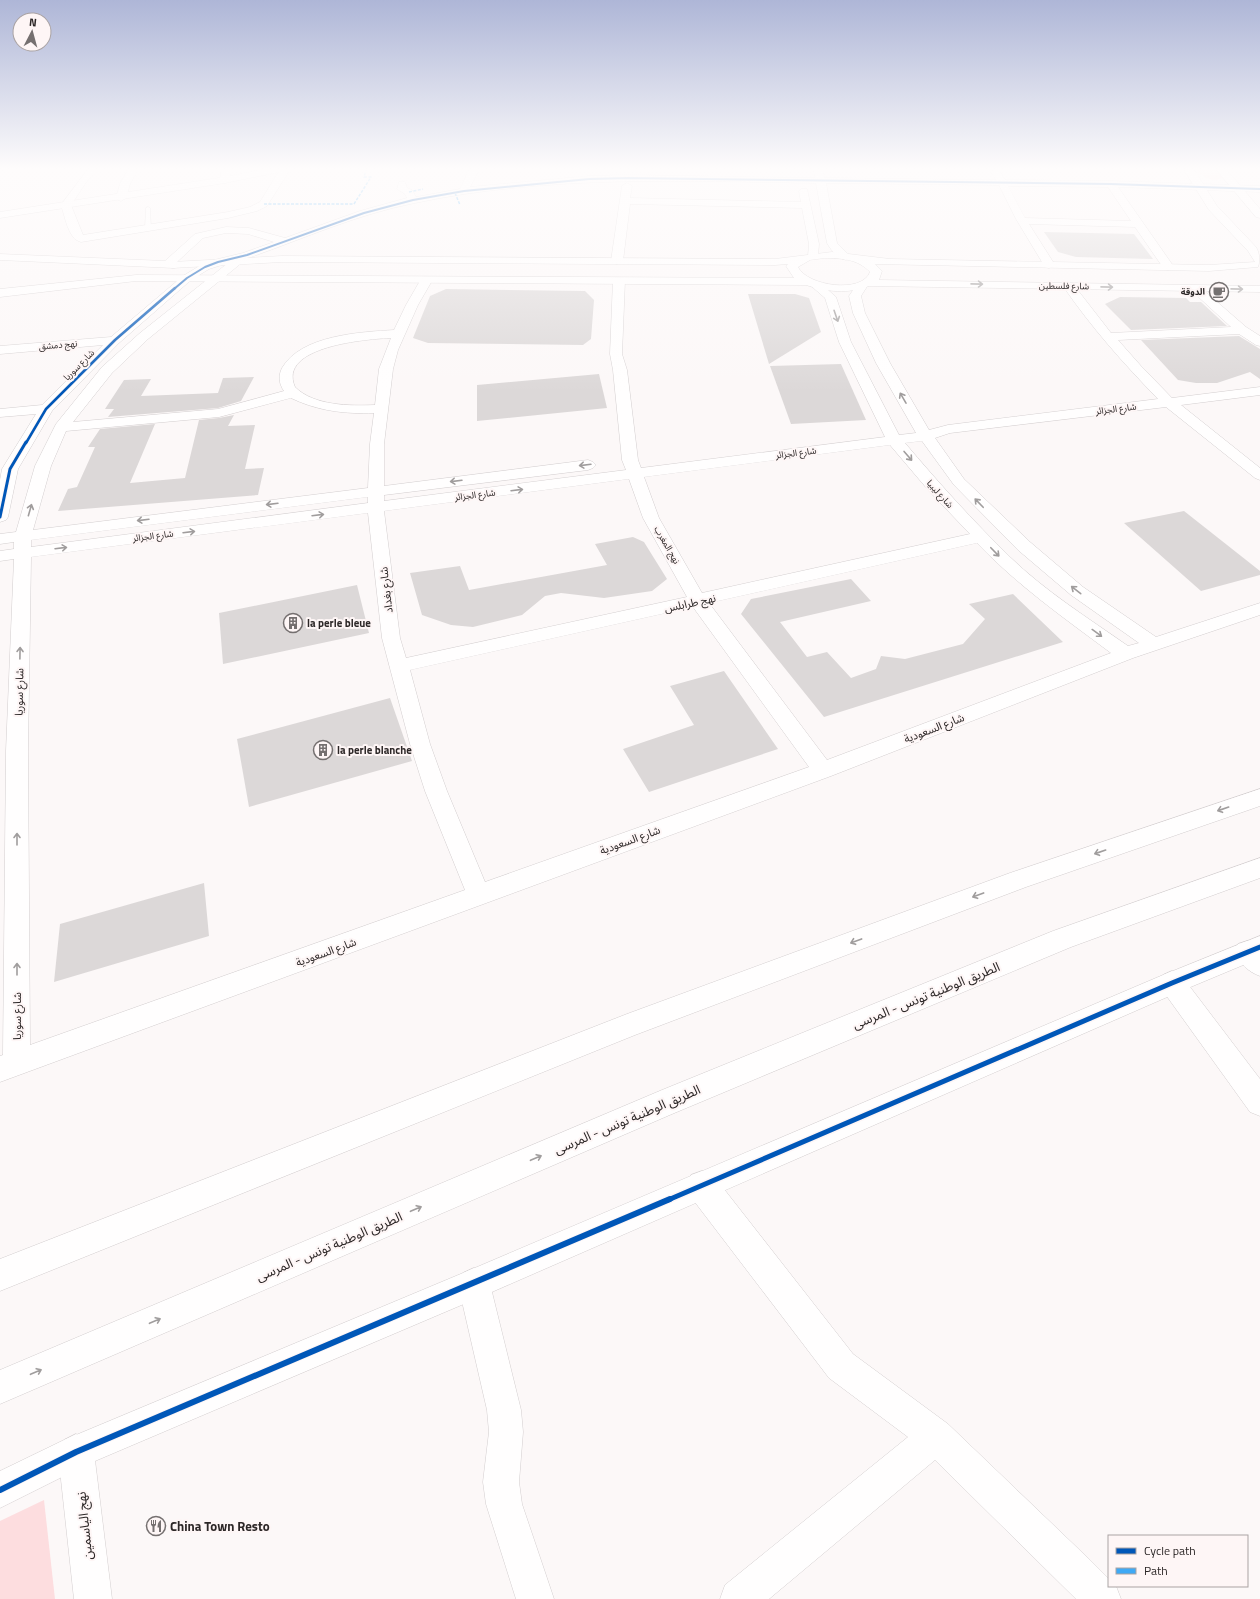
<svg xmlns="http://www.w3.org/2000/svg" width="1260" height="1599" font-family="'Titillium Web','Noto Sans Arabic',sans-serif">
	<style>
		.green { fill: #fddddf }
		.building { fill: #dcd8d8 }
		.lines { fill: none; stroke-linecap: round; stroke-linejoin: round }
		.lane-casing { stroke: #d3cecf; stroke-width: 1 }
		.street-casing { stroke: #d3cecf; stroke-width: 1 }
		.secondary-casing { stroke: #d3cecf; stroke-width: 1 }
		.highway-casing { stroke: #d3cecf; stroke-width: 1 }
		.lane { fill: #fffefe; fill-rule: evenodd }
		.street { fill: #fffefe; fill-rule: evenodd }
		.secondary { fill: #fffefe; fill-rule: evenodd }
		.highway { fill: #fffefe; fill-rule: evenodd }
		.quiet { stroke: #3fa9f5; stroke-width: 1.5; stroke-dasharray: 3 1.5; stroke-linecap: butt }
		.cycleway-far4-casing { stroke: #fef6f6; stroke-width: 3 }
		.cycleway-far3-casing { stroke: #fef6f6; stroke-width: 4 }
		.cycleway-far2-casing { stroke: #fef6f6; stroke-width: 5 }
		.cycleway-far1-casing { stroke: #fef6f6; stroke-width: 8 }
		.cycleway-casing { stroke: #fef6f6; stroke-width: 8 }
		.cycleway-far4 { stroke: #0057b8; stroke-width: 2 }
		.cycleway-far3 { stroke: #0057b8; stroke-width: 2.5 }
		.cycleway-far2 { stroke: #0057b8; stroke-width: 3 }
		.cycleway-far1 { stroke: #0057b8; stroke-width: 5 }
		.cycleway { stroke: #0057b8; stroke-width: 6 }
		.oneway { stroke: #a09d9d }
		.labels { text-anchor: middle; stroke-width: 4; stroke-linejoin: round; paint-order: stroke }
		.far-street-label { font-size: 9px; fill: #2c2727; stroke: #fef6f6 }
		.far-poi-label { font-size: 9px; font-weight: bold; fill: #2c2727; stroke: #fef6f6; text-anchor: end }
		.street-label { font-size: 11px; fill: #2c2727; stroke: #fef6f6 }
		.poi-label { font-size: 11px; font-weight: bold; fill: #2c2727; stroke: #fef6f6; text-anchor: start }
		.near-street-label { font-size: 13px; fill: #2c2727; stroke: #fef6f6 }
		.near-poi-label { font-size: 13px; font-weight: bold; fill: #2c2727; stroke: #fef6f6; text-anchor: start }
	</style>
	<rect width="100%" height="100%" fill="#fcf8f8"/>
	<g class="green">
		<path d="M1195,168h19l9,8c-8,9 -23,0 -28,-8z"/>
		<polygon points="44,1500 55,1599 0,1599 0,1521"/>
	</g>
	<g class="building">
		<polygon points="1044,232 1134,234 1153,259 1076,257 1058,252"/>
		<polygon points="446,289 585,291 594,300 591,339 583,345 428,343 413,338 430,296"/>
		<polygon points="748,294 795,294 809,298 821,332 769,364"/>
		<polygon points="1120,297 1186,298 1190,302 1201,302 1227,326 1131,330 1105,304"/>
		<polygon points="1239,336 1260,349 1260,379 1250,372 1217,383 1196,383 1178,380 1141,340"/>
		<polygon points="841,364 866,420 791,424 770,366"/>
		<polygon points="599,374 607,408 477,421 477,385"/>
		<polygon points="254,377 241,401 218,408 108,417 114,409 105,409 124,380 151,379 141,396 218,393 223,378"/>
		<polygon points="234,415 228,426 255,425 245,469 264,468 258,495 58,511 68,489 77,487 95,447 88,447 100,429 155,424 130,483 185,478 199,420 219,418"/>
		<polygon points="1184,511 1260,571 1260,575 1201,591 1124,523"/>
		<polygon points="633,537 644,542 667,579 652,591 604,598 561,593 545,596 522,615 473,627 451,625 422,615 410,573 460,566 469,590 607,565 595,544"/>
		<polygon points="851,579 871,601 780,622 807,657 827,652 851,678 876,669 881,656 905,659 963,644 985,619 969,604 1013,594 1063,642 824,717 741,614 751,599"/>
		<polygon points="357,585 369,633 223,664 219,613"/>
		<polygon points="724,671 778,749 649,792 623,749 694,725 670,686"/>
		<polygon points="390,698 412,761 249,807 237,739"/>
		<polygon points="204,883 209,936 54,982 60,924"/>
	</g>
	<g class="lines">
		<g class="lane-casing">
			<g id="lane">
				<polygon points="0,168 7,168 0,171"/>
				<polygon points="148,207 150,208 151,228 148,230 145,228 146,208"/>
			</g>
		</g>
		<g class="street-casing">
			<g id="street">
				<path d="M89,168h10l-12,13 -16,24 12,30 145,-23 22,-5 10,-5 21,-34h10l-24,38 -10,5 -29,7 -147,24c-13,-3 -16,-26 -20,-37z"/>
				<polygon points="129,168 139,168 130,184 126,198 121,201 118,200 116,198 120,184"/>
				<polygon points="222,168 232,168 228,182 225,183 220,180"/>
				<path d="M470,168h10l-10,19 119,-11 38,-1 188,3 -2,-10h10l1,10 172,2 -5,-8 5,-3 3,1 6,10 106,1 149,5v6l-142,-5 56,80 -6,3 -4,-1 -29,-42 -106,-3 26,41 -6,3 -4,-1 -29,-48 -17,-34 -173,-2 11,60 14,14 -5,3c-9,-2 -15,-10 -19,-17l-11,-60c-134,-2 -269,-8 -401,20 -57,11 -110,35 -164,54l-13,3 3,3 -2,2 -91,74 -36,34 -39,49 145,-13 66,-18c-5,-7 -6,-15 -2,-23 19,-33 79,-36 112,-38l12,-25 15,-26 2,-2h8l2,2 -15,26 -20,45 -5,19 -9,75v42l204,-26 5,2 3,3 -3,3 -5,2 -204,25v6l242,-31 -4,-10 -9,-90 -3,-16 3,-74 2,-2h8l2,2 -3,74 5,16 11,90 3,8 244,-31 -46,-95 -14,-44 -15,-13 2,-2h8l16,14 15,45 48,93 17,-2 -40,-70 -23,-50 -4,-17 9,-13h8l2,2 -7,11 4,17 25,50 39,67 19,-5 210,-26c-34,-35 -67,-72 -95,-113l2,-2h8l38,49 120,-6 -39,-36 -2,-2 2,-2h8l46,40 14,9v10l-4,-1 -17,-11 -121,6 23,26 31,32 88,-11v8l-79,10 79,63v12l-5,-2 -89,-71 -216,26 -15,5 29,41 66,63 53,45 73,50 104,-34v12l-127,43 -302,118 -831,306v-26l3,-1 3,-304 8,-192 -14,2v-10l14,-2v-7l-14,2v-10l16,-2 19,-66 21,-42 46,-57 38,-34 88,-70 -19,6 -18,11 -72,63 -67,68 -34,58 -10,48 -2,3 -6,2v-42l2,-11 34,-55 -36,3v-8l42,-4 61,-60 -103,9v-8l111,-9 72,-61 18,-11 13,-5 29,-7 31,-11 -26,-8 -22,-1 -23,5 -26,24 3,3 -2,2 -4,1 -174,-8v-6l165,7 30,-27 31,-7 23,1 36,10 75,-27 47,-13 -2,-4 -8,-5 2,-7h6l2,6 5,2 4,7 44,-8zM1008,186l100,1 23,34 -106,-3zM391,338l-12,31 -4,36c-25,1 -61,1 -80,-18 -18,-41 73,-48 96,-49zM291,398c27,13 54,16 83,15l-4,31 -2,44 -335,42 18,-64 15,-35 153,-14zM922,441l32,44 64,65 53,45 68,48 -11,3c-40,-28 -83,-55 -118,-89 -37,-36 -72,-75 -105,-114zM890,445l39,46 41,43 -268,59 -43,-75 -15,-41zM629,479l14,39 44,79 -281,61 -6,-20 -16,-127zM368,497v6l-337,44v-7zM368,513l14,125 28,106 15,47 40,99 -435,155 -2,-294 3,-194zM977,543c40,42 87,75 134,110l-284,107 -118,-157zM693,607l116,160 -324,115 -38,-91 -17,-47 -20,-74z"/>
				<polygon points="627,183 632,186 630,198 801,202 799,191 801,189 807,189 819,244 818,256 813,259 808,256 809,244 802,208 630,204 623,261 617,264 613,263 611,261 622,186"/>
				<path d="M1247,941l9,3 4,4v28c-12,-4 -20,-13 -26,-24l4,-8z"/>
				<polygon points="1172,971 1181,975 1260,1079 1260,1116 1250,1112 1163,991 1159,983 1163,975"/>
				<polygon points="702,1171 713,1175 853,1354 948,1424 1090,1560 1109,1579 1109,1586 1116,1586 1121,1599 1076,1599 935,1460 769,1599 720,1599 725,1585 908,1437 829,1378 691,1197 687,1186 691,1175"/>
				<polygon points="474,1268 485,1273 490,1284 521,1410 523,1432 519,1482 522,1504 554,1599 516,1599 486,1504 483,1482 489,1432 487,1410 458,1284 463,1273"/>
				<polygon points="76,1434 88,1440 94,1452 112,1599 74,1599 58,1452 64,1440"/>
			</g>
		</g>
		<g class="secondary-casing">
			<g id="secondary">
				<polygon points="271,168 289,168 284,171 225,183 0,218 0,212 225,177"/>
				<path d="M1183,168h10l24,38 39,41c4,7 4,14 2,20l-49,4 -334,-7 7,7 -3,9 381,6v6l-391,-6c-21,8 -42,6 -63,-1l-670,-4 -136,16v-8l136,-14 658,3 -8,-12 2,-2 -13,1 -493,-3 -110,6 -6,-3 6,-3 110,-6 493,3 57,-7 58,7 319,6 46,-3 -7,-11 -39,-41zM825,258c16,0 33,1 45,14 -8,22 -63,14 -72,-5l12,-7z"/>
				<polygon points="1215,168 1225,168 1260,209 1260,218 1256,217"/>
				<polygon points="1260,936 1260,958 1181,991 485,1295 88,1464 0,1508 0,1471 64,1440 463,1273 1163,975"/>
			</g>
		</g>
		<g class="highway-casing">
			<g id="highway">
				<polygon points="1260,789 1260,806 1026,887 635,1035 0,1291 0,1259 627,1014 1010,873"/>
				<polygon points="1260,858 1260,878 1071,947 672,1114 0,1404 0,1370 662,1090 1053,931"/>
			</g>
		</g>
		<use href="#lane" class="lane"/>
		<use href="#street" class="street"/>
		<use href="#secondary" class="secondary"/>
		<use href="#highway" class="highway"/>
		<g class="quiet">
			<polyline points="409,192 423,189"/>
			<polyline points="455,193 460,205"/>
			<polyline points="264,204 354,204 371,177 364,177 366,170"/>
		</g>
		<g class="cycleway-far4-casing">
			<polyline id="cycleway-far4" points="174,289 187,278 205,267 218,262 247,255 364,213 413,200 464,191 589,179 627,178 1111,184 1260,189"/>
		</g>
		<g class="cycleway-far3-casing">
			<polyline id="cycleway-far3" points="26,443 46,409 115,340 175,288"/>
		</g>
		<g class="cycleway-far2-casing">
			<polyline id="cycleway-far2" points="0,517 10,469 26,442"/>
		</g>
		<g class="cycleway-far1-casing">
			<polyline id="cycleway-far1" points="668,1200 1172,983 1260,947"/>
		</g>
		<g class="cycleway-casing">
			<polyline id="cycleway" points="0,1490 76,1452 670,1199"/>
		</g>
		<use href="#cycleway-far4" class="cycleway-far4"/>
		<use href="#cycleway-far3" class="cycleway-far3"/>
		<use href="#cycleway-far2" class="cycleway-far2"/>
		<use href="#cycleway-far1" class="cycleway-far1"/>
		<use href="#cycleway" class="cycleway"/>
	</g>
	<defs><path id="oneway-shaft" d="M-6 0H5M1.5-3L5.5 0L1.5 3" fill="none" stroke-width="1.6" stroke-linecap="round" stroke-linejoin="round"/></defs>
	<g class="oneway">
		<use href="#oneway-shaft" transform="translate(977 284) rotate(1)"/>
		<use href="#oneway-shaft" transform="translate(1107 287) rotate(1)"/>
		<use href="#oneway-shaft" transform="translate(1237 289) rotate(1)"/>
		<use href="#oneway-shaft" transform="translate(836 316) rotate(71)"/>
		<use href="#oneway-shaft" transform="translate(903 398) rotate(-120)"/>
		<use href="#oneway-shaft" transform="translate(908 456) rotate(49)"/>
		<use href="#oneway-shaft" transform="translate(585 465) rotate(173)"/>
		<use href="#oneway-shaft" transform="translate(456 481) rotate(173)"/>
		<use href="#oneway-shaft" transform="translate(517 490) rotate(-7)"/>
		<use href="#oneway-shaft" transform="translate(979 503) rotate(-134)"/>
		<use href="#oneway-shaft" transform="translate(272 504) rotate(173)"/>
		<use href="#oneway-shaft" transform="translate(30 510) rotate(-74)"/>
		<use href="#oneway-shaft" transform="translate(318 515) rotate(-7)"/>
		<use href="#oneway-shaft" transform="translate(143 520) rotate(173)"/>
		<use href="#oneway-shaft" transform="translate(189 532) rotate(-7)"/>
		<use href="#oneway-shaft" transform="translate(61 548) rotate(-7)"/>
		<use href="#oneway-shaft" transform="translate(995 552) rotate(46)"/>
		<use href="#oneway-shaft" transform="translate(1076 590) rotate(-142)"/>
		<use href="#oneway-shaft" transform="translate(1097 633) rotate(36)"/>
		<use href="#oneway-shaft" transform="translate(20 653) rotate(-89)"/>
		<use href="#oneway-shaft" transform="translate(1223 809) rotate(161)"/>
		<use href="#oneway-shaft" transform="translate(17 839) rotate(-90)"/>
		<use href="#oneway-shaft" transform="translate(1100 852) rotate(161)"/>
		<use href="#oneway-shaft" transform="translate(978 895) rotate(160)"/>
		<use href="#oneway-shaft" transform="translate(856 941) rotate(160)"/>
		<use href="#oneway-shaft" transform="translate(17 969) rotate(-90)"/>
		<use href="#oneway-shaft" transform="translate(536 1158) rotate(-23)"/>
		<use href="#oneway-shaft" transform="translate(416 1209) rotate(-23)"/>
		<use href="#oneway-shaft" transform="translate(155 1321) rotate(-23)"/>
		<use href="#oneway-shaft" transform="translate(36 1372) rotate(-23)"/>
	</g>
	<linearGradient id="sky" x2="0" y2="1"><stop stop-color="#aeb6d7"/><stop offset="0.43" stop-color="#fefcfc"/><stop offset="1" stop-color="#fefcfc" stop-opacity="0"/></linearGradient>
	<rect width="1260" height="392" fill="url(#sky)"/>
	<defs>
		<g id="cafe-ring" transform="scale(1)"><circle r="9.5" fill="#fef6f6" stroke="#757070" stroke-width="1.5"/><path d="M-5.5-4.5H6V0H3Q3 3.5 0 3.5H-2.5Q-5.5 3.5-5.5 0ZM3-3.2v2h1.7v-2ZM-6 4.5H4V6H-6Z" fill="#757070"/></g>
		<g id="building-ring" transform="scale(1)"><circle r="9.5" fill="#fef6f6" stroke="#757070" stroke-width="1.5"/><path d="M-4-6H4V6H1V3H-1V6H-4ZM-2.5-4.3h1.7v1.8h-1.7ZM.8-4.3h1.7v1.8H.8ZM-2.5-1h1.7V.8h-1.7ZM.8-1h1.7V.8H.8Z" fill="#757070"/></g>
		<g id="restaurant-ring" transform="scale(1)"><circle r="9.5" fill="#fef6f6" stroke="#757070" stroke-width="1.5"/><path d="M-5-6h1v4h1v-4h1v4h1v-4h1v5L-1.5 .5V6h-2V.5L-5-1ZM5-6V6H3V1.5H1.5Q1.5-4 5-6Z" fill="#757070"/></g>
	</defs>
	<g fill-rule="evenodd">
		<use href="#cafe-ring" x="1219" y="292"/>
		<use href="#building-ring" x="293" y="623"/>
		<use href="#building-ring" x="323" y="750"/>
		<use href="#restaurant-ring" x="156" y="1526"/>
	</g>
	<g class="labels">
		<g class="far-street-label">
			<text transform="translate(1064 286) rotate(1)" y="3">شارع فلسطين</text>
			<text transform="translate(58 345) rotate(-5)" y="3">نهج دمشق</text>
			<text transform="translate(79 365) rotate(-45)" y="3">شارع سوريا</text>
			<text transform="translate(1116 409) rotate(-7)" y="3">شارع الجزائر</text>
			<text transform="translate(796 453) rotate(-7)" y="3">شارع الجزائر</text>
			<text transform="translate(940 494) rotate(48)" y="3">شارع ليبيا</text>
			<text transform="translate(475 495) rotate(-7)" y="3">شارع الجزائر</text>
			<text transform="translate(153 536) rotate(-7)" y="3">شارع الجزائر</text>
			<text transform="translate(667 545) rotate(60)" y="3">نهج المغرب</text>
		</g>
		<g class="far-poi-label">
			<text x="1205" y="295">الدوقة</text>
		</g>
		<g class="street-label">
			<text transform="translate(386 590) rotate(-97)" y="4">شارع بغداد</text>
			<text transform="translate(690 603) rotate(-12)" y="4">نهج طرابلس</text>
			<text transform="translate(19 692) rotate(-89)" y="4">شارع سوريا</text>
			<text transform="translate(934 728) rotate(-21)" y="4">شارع السعودية</text>
			<text transform="translate(630 840) rotate(-20)" y="4">شارع السعودية</text>
			<text transform="translate(326 952) rotate(-20)" y="4">شارع السعودية</text>
			<text transform="translate(17 1016) rotate(-90)" y="4">شارع سوريا</text>
		</g>
		<g class="poi-label">
			<text x="307" y="627">la perle bleue</text>
			<text x="337" y="754">la perle blanche</text>
		</g>
		<g class="near-street-label">
			<text transform="translate(926 995) rotate(-22)" y="5">الطريق الوطنية تونس - المرسى</text>
			<text transform="translate(627 1119) rotate(-23)" y="5">الطريق الوطنية تونس - المرسى</text>
			<text transform="translate(329 1246) rotate(-23)" y="5">الطريق الوطنية تونس - المرسى</text>
			<text transform="translate(84 1526) rotate(-96)" y="5">نهج الياسمين</text>
		</g>
		<g class="near-poi-label">
			<text x="170" y="1531">China Town Resto</text>
		</g>
	</g>
	<rect x="1108" y="1535" width="140" height="52" fill="#fef6f6" stroke="#aaa3a3"/>
	<rect x="1116" y="1548" width="20" height="6" fill="#0057b8" stroke="#aaa3a3"/>
	<text x="1144" y="1555" font-size="12" fill="#2c2727">Cycle path</text>
	<rect x="1116" y="1568" width="20" height="6" fill="#3fa9f5" stroke="#aaa3a3"/>
	<text x="1144" y="1575" font-size="12" fill="#2c2727">Path</text>
	<g transform="translate(32 32) rotate(6)"><circle r="19" fill="#fef6f6" stroke="#aaa3a3"/>
	<path d="M0-3L7 15L0 10L-7 15Z" fill="#757070"/>
	<text y="-6" font-size="11" font-weight="bold" text-anchor="middle" fill="#2c2727">N</text>
	</g>
</svg>
